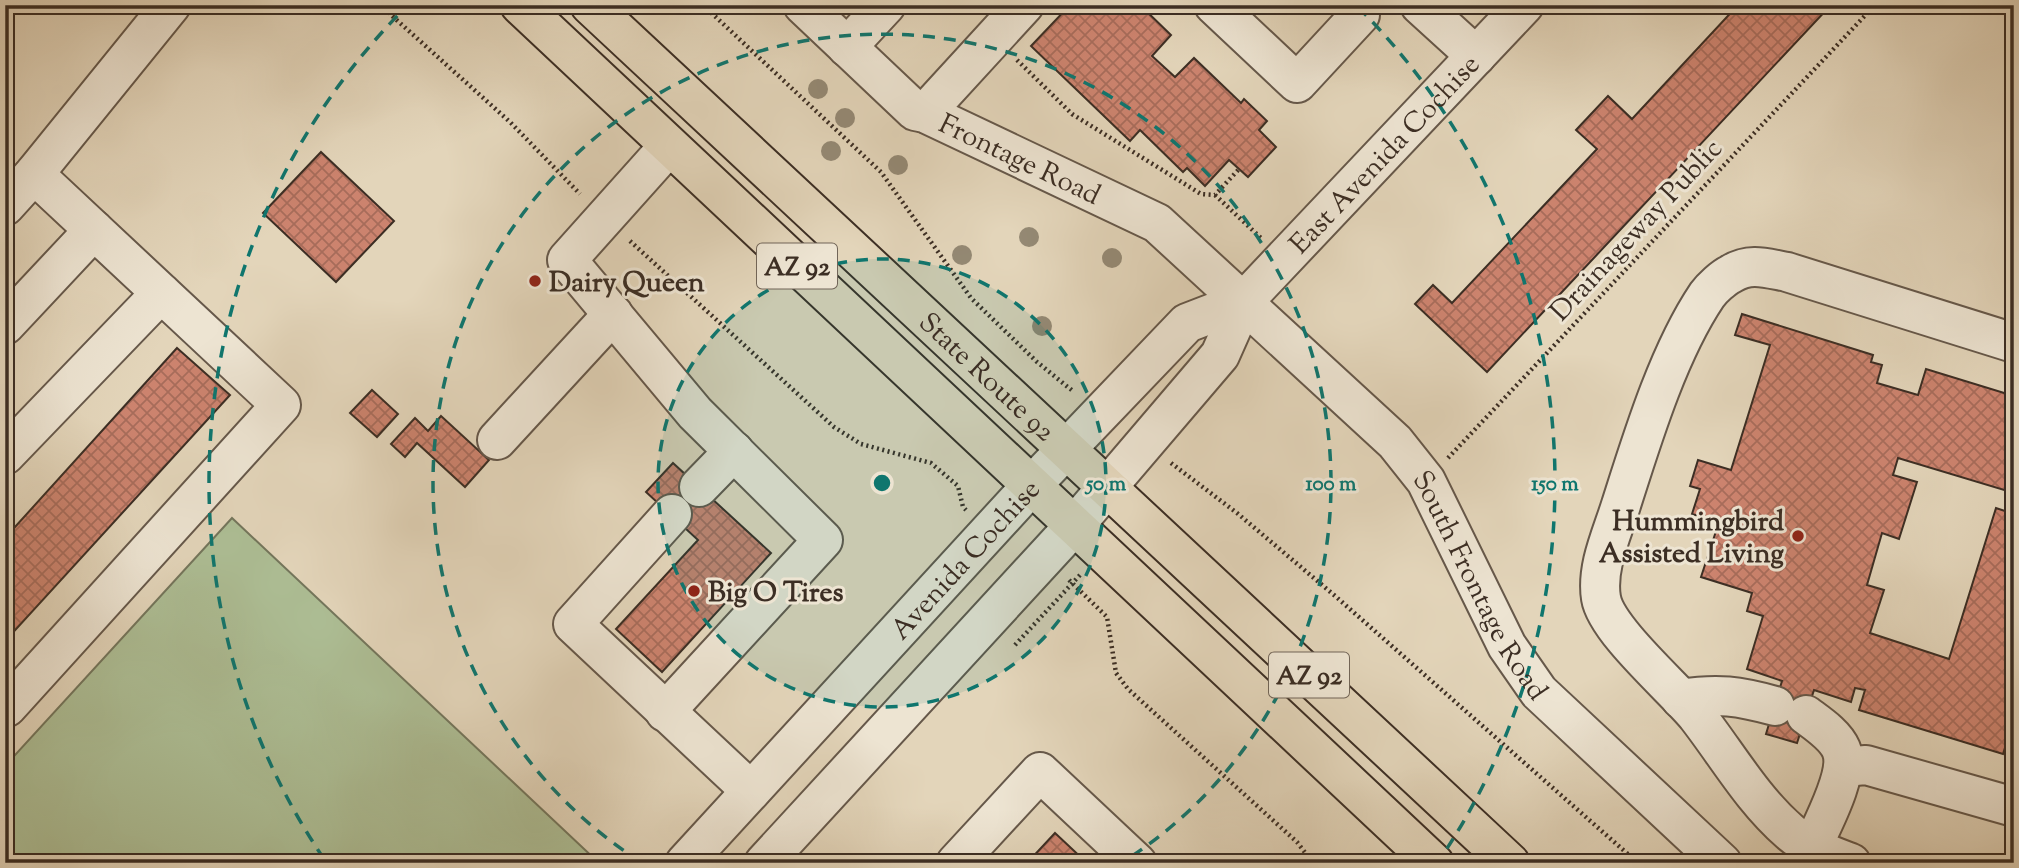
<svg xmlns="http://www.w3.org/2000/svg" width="2019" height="868" font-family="'Sorts Mill Goudy',serif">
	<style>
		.grass { fill: #adbe95; stroke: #74765c; stroke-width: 2 }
		.building { fill: url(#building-cross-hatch); stroke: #3c2e24; stroke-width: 2 }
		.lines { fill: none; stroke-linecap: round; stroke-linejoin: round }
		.minor-casing { stroke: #66584a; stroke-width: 42 }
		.major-casing { stroke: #3c2e24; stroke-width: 42 }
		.path { stroke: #3c2e24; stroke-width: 4.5; stroke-dasharray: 2 3.5; stroke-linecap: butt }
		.minor { stroke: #ede4d2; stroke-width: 38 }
		.major { stroke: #e3d5ba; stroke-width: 38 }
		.tree { fill: #948974 }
		.ring { fill: none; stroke: #0f766e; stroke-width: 3.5; stroke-dasharray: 12 9 }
		.poi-dot { fill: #8f2418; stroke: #ede4d2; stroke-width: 2.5 }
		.labels { text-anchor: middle; stroke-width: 6; stroke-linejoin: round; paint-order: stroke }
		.shield { fill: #ede4d2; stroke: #716558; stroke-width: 2 }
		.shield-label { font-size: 26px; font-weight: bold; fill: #3c2e24 }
		.street-label { font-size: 28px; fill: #3c2e24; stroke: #ede4d2 }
		.poi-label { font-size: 28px; font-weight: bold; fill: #3c2e24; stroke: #ede4d2; text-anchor: start }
		.centre { fill: #0f766e; stroke: #ede4d2; stroke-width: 3.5 }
		.ring-label { font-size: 21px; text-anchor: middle; font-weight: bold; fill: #0f766e; stroke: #ede4d2; stroke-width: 6; stroke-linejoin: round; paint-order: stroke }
	</style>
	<defs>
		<pattern id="building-cross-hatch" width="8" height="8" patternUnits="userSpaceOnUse" patternTransform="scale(1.75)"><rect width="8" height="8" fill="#cc836e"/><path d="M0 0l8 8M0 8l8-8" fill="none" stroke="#a76c5a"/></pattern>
	</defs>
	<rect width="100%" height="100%" fill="#e3d5ba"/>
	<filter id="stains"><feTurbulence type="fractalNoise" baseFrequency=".00286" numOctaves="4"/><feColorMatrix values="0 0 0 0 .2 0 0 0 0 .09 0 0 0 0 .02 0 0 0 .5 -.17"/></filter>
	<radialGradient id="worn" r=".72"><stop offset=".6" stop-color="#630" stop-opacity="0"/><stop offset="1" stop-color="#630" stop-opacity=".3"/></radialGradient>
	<polygon class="grass" points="232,518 599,863 5,863 5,766"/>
	<g class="building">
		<polygon points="1070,5 1140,5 1171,35 1152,56 1175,77 1194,58 1241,103 1244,99 1267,121 1259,130 1276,147 1248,177 1229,160 1205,186 1187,168 1183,172 1140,130 1130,141 1031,46"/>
		<polygon points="1738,5 1831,5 1487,372 1415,304 1433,285 1452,303 1597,149 1576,130 1608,96 1632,119"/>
		<polygon points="321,152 394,221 336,282 263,213"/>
		<polygon points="1742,314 1873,355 1871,362 1882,365 1877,383 1918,395 1926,369 2014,396 2014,493 1898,458 1893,475 1917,482 1899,539 1882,533 1867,585 1884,590 1870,633 1949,659 1996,508 2014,514 2014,719 2003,754 1859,710 1865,690 1855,688 1851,702 1814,690 1797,743 1766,734 1782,681 1747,669 1763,616 1747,611 1752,593 1701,577 1719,522 1692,514 1700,489 1690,486 1698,460 1731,470 1770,345 1735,335"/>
		<polygon points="177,348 230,395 8,638 5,636 5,538"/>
		<polygon points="372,390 398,414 377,437 350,413"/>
		<polygon points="441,416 489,460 465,487 417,443 405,457 391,444 415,418 428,431"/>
		<polygon points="673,463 771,553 662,672 616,629 698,540 646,492"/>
		<polygon points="1055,833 1087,863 1027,863"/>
	</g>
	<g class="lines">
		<g class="minor-casing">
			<g id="minor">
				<path id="s1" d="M803,5l112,106 10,2 232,110 238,219 31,39 81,165 32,46 183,171"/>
				<polyline points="1214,5 1297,83 1360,15"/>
				<polyline points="1420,5 1476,56"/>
				<polyline points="847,47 886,5"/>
				<polyline points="925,113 1024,5"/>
				<polyline points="5,206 34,174 171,5"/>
				<polyline points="5,325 94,230"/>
				<polyline points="497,440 613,314"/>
				<polyline points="5,455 161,293"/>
				<polyline points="699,487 734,451"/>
				<polyline points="672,514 573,624 751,791"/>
				<path d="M1681,699c37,-6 58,-3 94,7"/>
				<polyline points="7,707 281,405 34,174"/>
				<polyline points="665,712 823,540 695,413 567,260 669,146"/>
				<path d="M1806,715c12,9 29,20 35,34 10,23 -19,76 -29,98"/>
				<polyline points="1844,767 1866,765 2014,807"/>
				<path id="s2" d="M685,863l346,-377 156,-163 57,-22"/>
				<path id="s3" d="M764,863l310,-337 146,-171 24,-54 280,-296"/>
				<polyline points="956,863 1040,772 1137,863"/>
				<path d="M1851,863c-21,-8 -44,-16 -61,-31 -38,-33 -62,-76 -93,-116 -22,-27 -91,-86 -96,-118 -5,-31 11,-64 20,-93 21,-66 47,-152 86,-210 5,-7 16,-17 24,-21 19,-12 35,-6 56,-2l227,71"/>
			</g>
		</g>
		<g class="major-casing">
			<g id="major">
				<polyline points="520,5 1434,863"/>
				<path id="s4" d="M590,5l920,858"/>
			</g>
		</g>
		<g class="path">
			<polyline points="380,5 510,122 580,194"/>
			<polyline points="703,5 881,172 971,298 1037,362 1074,392"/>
			<polyline points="1017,60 1072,114 1201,194 1215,195 1239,169"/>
			<polyline points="1215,195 1261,238"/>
			<polyline points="630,241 834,427 861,444 931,463 958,486 963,507 966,510"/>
			<polyline points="1448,458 1875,5"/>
			<polyline points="1171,463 1237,513 1334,595 1638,863"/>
			<polyline points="1069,580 1107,617 1116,673 1128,689 1297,842 1313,863"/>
			<polyline points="1015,645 1080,575"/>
		</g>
		<use href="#minor" class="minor"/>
		<use href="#major" class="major"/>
	</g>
	<g class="tree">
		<circle cx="818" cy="89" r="10"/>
		<circle cx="845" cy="118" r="10"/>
		<circle cx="831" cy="151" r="10"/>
		<circle cx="898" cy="165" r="10"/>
		<circle cx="1029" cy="237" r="10"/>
		<circle cx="962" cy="255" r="10"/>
		<circle cx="1112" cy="258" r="10"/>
		<circle cx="1042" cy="326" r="10"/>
	</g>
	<circle cx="882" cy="483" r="224" fill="#0f766e" fill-opacity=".12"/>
	<g class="ring">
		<circle cx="882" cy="483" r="224"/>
		<path d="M641 862A449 449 0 1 1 1123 862"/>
		<path d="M324 859A673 673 0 0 1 406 7M1358 7A673 673 0 0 1 1440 859"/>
	</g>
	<g class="poi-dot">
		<circle cx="535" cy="281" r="7"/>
		<circle cx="1798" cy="536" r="7"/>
		<circle cx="694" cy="591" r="7"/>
	</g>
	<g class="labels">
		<g class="shield">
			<rect x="757" y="243.5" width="80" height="45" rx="5"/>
			<rect x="1269" y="652.5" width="80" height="45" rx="5"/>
		</g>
		<g class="shield-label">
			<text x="797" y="275">AZ 92</text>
			<text x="1309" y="684">AZ 92</text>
		</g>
		<g class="street-label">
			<text dy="10" stroke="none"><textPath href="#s3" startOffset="945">East Avenida Cochise</textPath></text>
			<text dy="10" stroke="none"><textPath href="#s1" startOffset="270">Frontage Road</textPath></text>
			<text transform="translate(1635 229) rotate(-47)" y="10">Drainageway Public</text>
			<text dy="10" stroke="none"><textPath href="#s4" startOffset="544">State Route 92</textPath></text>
			<text dy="10" stroke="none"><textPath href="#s2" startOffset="413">Avenida Cochise</textPath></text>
			<text dy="10" stroke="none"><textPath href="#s1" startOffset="912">South Frontage Road</textPath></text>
		</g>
		<g class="poi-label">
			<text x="549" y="291">Dairy Queen</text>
			<text x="1784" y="530" text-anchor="end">Hummingbird<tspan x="1784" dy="32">Assisted Living</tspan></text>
			<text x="708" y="601">Big O Tires</text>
		</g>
	</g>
	<circle cx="882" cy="483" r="10" class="centre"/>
	<g class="ring-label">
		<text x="1106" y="490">50 m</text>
		<text x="1331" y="490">100 m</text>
		<text x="1555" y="490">150 m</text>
	</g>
	<rect width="2019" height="868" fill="none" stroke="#e3d5ba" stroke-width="28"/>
	<rect x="7" y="7" width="2005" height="854" fill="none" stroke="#3c2e24" stroke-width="3.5"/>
	<rect x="14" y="14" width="1991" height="840" fill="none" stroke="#3c2e24" stroke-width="2"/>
	<rect width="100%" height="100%" filter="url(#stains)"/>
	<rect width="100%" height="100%" fill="url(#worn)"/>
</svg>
